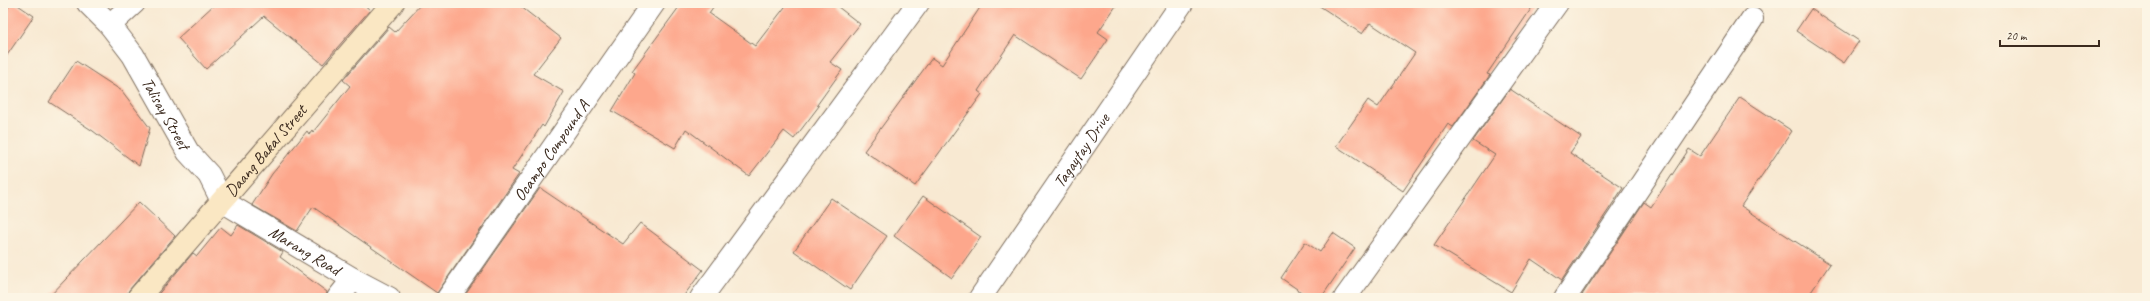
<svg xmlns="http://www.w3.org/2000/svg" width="2150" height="301" font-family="Caveat,sans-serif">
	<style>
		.building { fill: #fda78c }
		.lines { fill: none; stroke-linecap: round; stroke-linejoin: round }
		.street-casing { stroke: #7d6d5d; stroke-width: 24 }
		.secondary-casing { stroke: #7d6d5d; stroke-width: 24 }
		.street { stroke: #fff; stroke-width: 22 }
		.secondary { stroke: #fae7c3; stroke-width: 22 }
		.labels { text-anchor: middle; stroke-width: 3.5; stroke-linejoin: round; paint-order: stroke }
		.street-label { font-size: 17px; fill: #3b2a1e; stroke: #fcf5e5 }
	</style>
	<rect width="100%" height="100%" fill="#fcf5e5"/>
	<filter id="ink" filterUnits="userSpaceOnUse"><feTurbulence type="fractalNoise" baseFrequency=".025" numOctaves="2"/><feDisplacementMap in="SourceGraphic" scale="8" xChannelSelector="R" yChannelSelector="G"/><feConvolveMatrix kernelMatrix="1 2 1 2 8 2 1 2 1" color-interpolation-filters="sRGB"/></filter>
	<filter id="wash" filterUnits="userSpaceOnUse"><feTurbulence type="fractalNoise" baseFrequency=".012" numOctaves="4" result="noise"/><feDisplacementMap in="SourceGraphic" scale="16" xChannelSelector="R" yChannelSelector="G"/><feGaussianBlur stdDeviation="0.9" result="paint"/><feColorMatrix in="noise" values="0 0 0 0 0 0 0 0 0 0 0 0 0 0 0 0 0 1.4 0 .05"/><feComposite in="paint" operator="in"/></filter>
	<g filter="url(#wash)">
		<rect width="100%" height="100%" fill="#f8e9d2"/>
		<g id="blocks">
			<g class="building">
				<polygon points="11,3 15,3 34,16 3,61 3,15"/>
				<polygon points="216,3 362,3 370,10 323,64 264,16 206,69 178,38"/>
				<polygon points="422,3 516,3 561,38 533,74 564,92 544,127 542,125 512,170 519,174 437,293 313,207 297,231 252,205 272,174 307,131 309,134 312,130 313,132 350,86 343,80 389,27 395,32"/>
				<polygon points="682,3 716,3 709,13 755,46 788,3 833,3 860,24 830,62 842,70 817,105 819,106 794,139 784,131 749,176 686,129 675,148 612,111 635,73 632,71"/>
				<polygon points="983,3 1118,3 1098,32 1108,39 1081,79 1015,35 978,91 982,94 915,186 864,151 932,58 942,65"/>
				<polygon points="1315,3 1535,3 1487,74 1490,75 1453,127 1448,124 1403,191 1336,146 1368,100 1378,107 1415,53 1370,23 1362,34"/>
				<polygon points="1811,9 1859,41 1844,63 1796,31"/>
				<polygon points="76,61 122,91 150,128 139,166 93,131 49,102"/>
				<polygon points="1510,89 1581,137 1570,153 1623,188 1562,280 1531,259 1511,292 1434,245 1495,155 1473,141"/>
				<polygon points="1740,97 1792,131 1741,206 1830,264 1807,298 1587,298 1582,295 1644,202 1651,207 1689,149 1700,156"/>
				<polygon points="540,188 623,244 640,223 703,270 682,298 463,298"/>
				<polygon points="923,196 981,237 952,278 894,236"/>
				<polygon points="831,198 887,236 850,290 794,251"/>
				<polygon points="139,202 175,236 129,290 126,298 48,298"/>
				<polygon points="238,225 283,252 280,257 327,292 326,298 155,298 193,253 197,256 221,227 231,235"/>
				<polygon points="1333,233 1355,248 1321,298 1310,298 1281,278 1305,242 1320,252"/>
			</g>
		</g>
	</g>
	<g filter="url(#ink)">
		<use href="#blocks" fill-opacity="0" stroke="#7d6d5d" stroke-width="1"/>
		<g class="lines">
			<g class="street-casing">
				<g id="street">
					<path id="s1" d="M88,3l22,22 23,30 55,97 21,23 13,26 131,78 36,19"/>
					<polyline points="110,25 134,3"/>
					<polyline points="338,298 353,279"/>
					<path id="s2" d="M448,298l206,-295"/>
					<polyline points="701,298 918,3"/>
					<path id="s3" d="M980,298l202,-295"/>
					<polyline points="1345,298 1557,3"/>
					<polyline points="1565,298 1752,19"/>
				</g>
			</g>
			<g class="secondary-casing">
				<g id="secondary">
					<path id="s4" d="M138,298l255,-295"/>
				</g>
			</g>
			<use href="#street" class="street"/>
			<use href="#secondary" class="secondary"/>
		</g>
	</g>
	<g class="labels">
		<g class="street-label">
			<text dy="6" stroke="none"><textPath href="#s1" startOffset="136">Talisay Street</textPath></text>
			<text dy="6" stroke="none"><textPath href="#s2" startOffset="180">Ocampo Compound A</textPath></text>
			<text dy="6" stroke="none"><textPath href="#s3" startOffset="179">Tagaytay Drive</textPath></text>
			<text dy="6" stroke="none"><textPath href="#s4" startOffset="195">Daang Bakal Street</textPath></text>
			<text dy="6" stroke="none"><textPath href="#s1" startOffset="337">Marang Road</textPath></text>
		</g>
	</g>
	<rect width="2150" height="301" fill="none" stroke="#fcf5e5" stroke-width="16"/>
	<path d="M2000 40v6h99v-6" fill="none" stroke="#3b2a1e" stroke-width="2"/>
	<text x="2006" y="40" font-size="12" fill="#3b2a1e" stroke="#fcf5e5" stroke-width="3" paint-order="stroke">20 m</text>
</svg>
